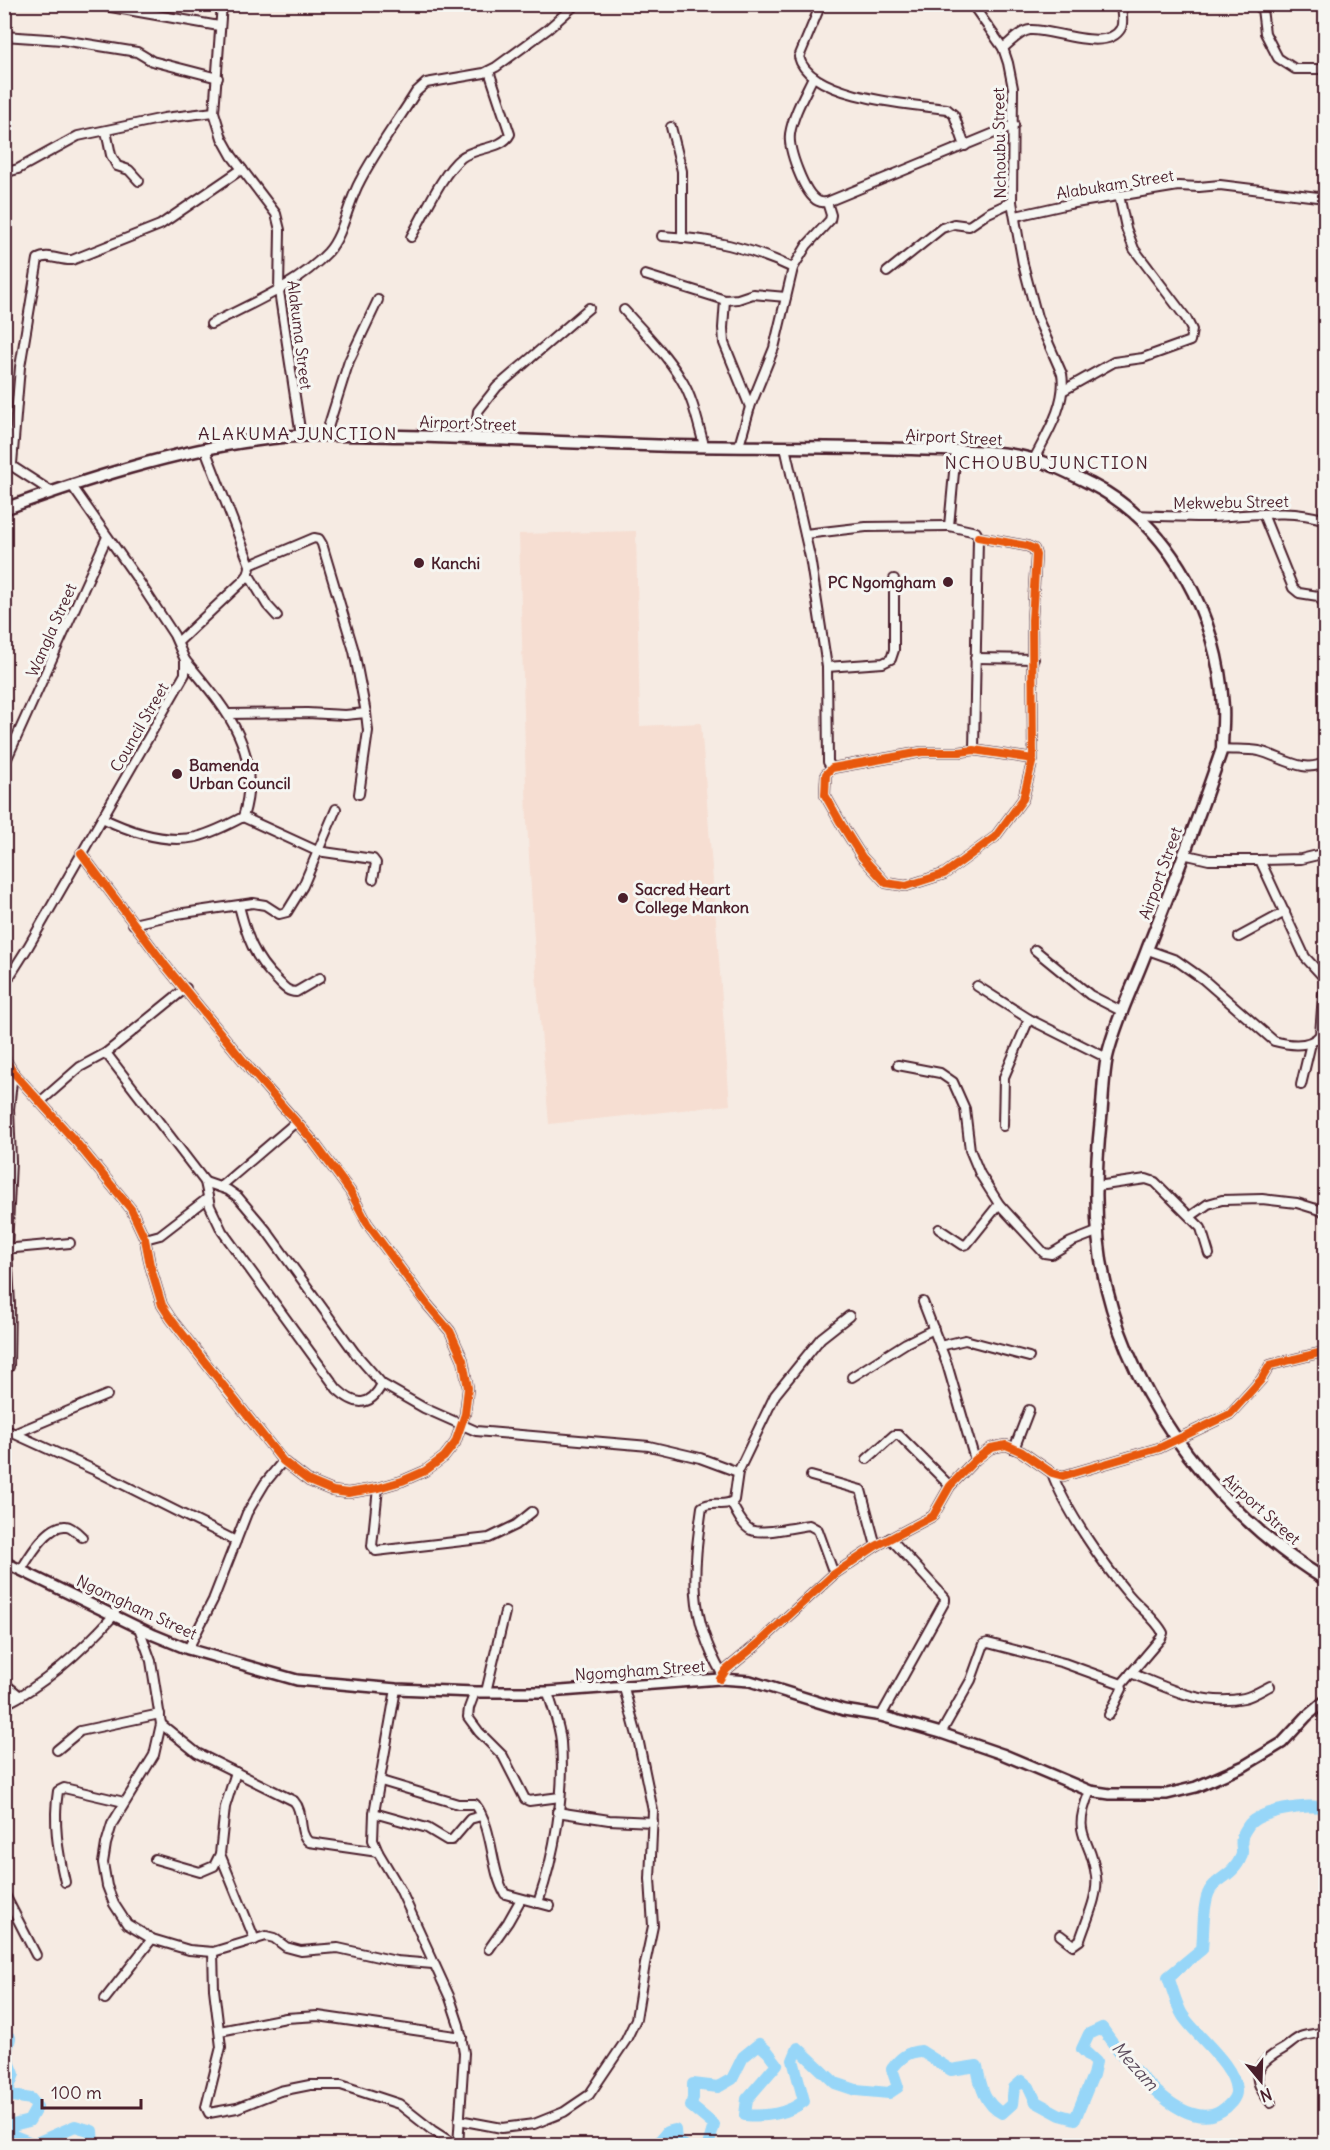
<svg xmlns="http://www.w3.org/2000/svg" width="1330" height="2150" font-family="Delius,sans-serif">
	<style>
		.built { fill: #f6ded2 }
		.lines { fill: none; stroke-linecap: round; stroke-linejoin: round }
		.river { stroke: #97d6f8; stroke-width: 12 }
		.minor-casing { stroke: #4a1f2b; stroke-width: 12 }
		.major-casing { stroke: #4a1f2b; stroke-width: 14 }
		.highway-casing { stroke: #4a1f2b; stroke-width: 15 }
		.minor { stroke: #f6f6f2; stroke-width: 8 }
		.major { stroke: #f6f6f2; stroke-width: 9 }
		.highway { stroke: #f6f6f2; stroke-width: 10 }
		.cycleway-casing { stroke: #f6f6f2; stroke-width: 11 }
		.cycleway { stroke: #e8590c; stroke-width: 8 }
		.poi-dot { fill: #4a1f2b; stroke: #f6f6f2; stroke-width: 2 }
		.labels { text-anchor: middle; stroke-width: 6; stroke-linejoin: round; paint-order: stroke }
		.street-label { font-size: 16px; fill: #4a1f2b; stroke: #f6f6f2 }
		.poi-label { font-size: 16px; font-weight: bold; fill: #4a1f2b; stroke: #f6f6f2; text-anchor: start }
		.neighbourhood-label { font-size: 18px; letter-spacing: 1.5px; fill: #4a1f2b; stroke: #f6f6f2 }
		.water-label { font-size: 18px; font-style: italic; fill: #5d4d5e; stroke: #f6f6f2 }
	</style>
	<rect width="100%" height="100%" fill="#f6ebe3"/>
	<filter id="ink" filterUnits="userSpaceOnUse"><feTurbulence type="fractalNoise" baseFrequency=".0167" numOctaves="2"/><feDisplacementMap in="SourceGraphic" scale="12" xChannelSelector="R" yChannelSelector="G"/><feConvolveMatrix kernelMatrix="1 2 1 2 8 2 1 2 1" color-interpolation-filters="sRGB"/></filter>
	<g filter="url(#ink)">
		<polygon class="built" points="636,531 640,726 701,723 730,1105 549,1124 536,973 527,822 519,534"/>
		<g class="lines">
			<g class="river">
				<polyline points="4,2034 10,2038 6,2054 14,2074 8,2090 13,2096 31,2099 37,2107 29,2121 9,2126 12,2135 34,2144 75,2126 92,2131 93,2146"/>
				<polyline points="658,2146 658,2143 667,2132 675,2130 676,2141 685,2146"/>
				<path d="M708,2146l6,-21 -23,-19 2,-8v-14l25,3 14,-8 11,-22 16,-13 9,8 9,12 -30,35 -2,16c20,2 43,-1 59,-14l-11,-41 5,-12 37,35 21,7 33,3 9,-6 -6,-18c8,-11 15,-17 29,-18l30,19 26,-4c3,19 8,39 25,47l10,-9 2,-16 8,-7 7,6 7,15 24,13 15,4 18,-44 3,-13 -14,-13 7,-15 13,-6c19,27 79,108 119,83 7,-4 16,-13 15,-21 -2,-26 -38,-52 -53,-74 -7,-11 -10,-26 -15,-39l34,-28c2,-16 0,-46 8,-59 6,-11 24,-15 31,-33 3,-6 -1,-13 1,-19 0,-3 4,-9 6,-12 8,-15 62,-23 78,-18"/>
			</g>
			<g class="minor-casing">
				<g id="minor">
					<polyline points="222,4 214,112 222,138 232,156 276,214 280,230 279,291 301,436"/>
					<path d="M821,4l-22,53c10,41 114,48 148,52l7,6 11,31"/>
					<path d="M972,4l31,44 5,15 5,25 -1,114 11,62 14,53 25,57c5,29 -15,60 -28,85"/>
					<polyline points="1255,4 1262,9 1265,33 1278,58 1295,69 1326,69"/>
					<polyline points="105,6 219,26"/>
					<polyline points="4,36 62,40 137,52 152,61 218,78"/>
					<path d="M1003,48c8,-6 17,-17 27,-18 21,-2 77,24 91,-2 3,-6 0,-17 0,-24"/>
					<path d="M813,77c-8,17 -20,37 -23,57 -2,15 14,60 28,67 4,2 6,1 9,1l187,-77"/>
					<polyline points="671,127 682,171 682,238"/>
					<polyline points="106,131 111,155 117,166 129,170 139,181"/>
					<polyline points="4,173 18,169 78,136 164,118 214,112"/>
					<polyline points="1016,216 1069,204 1178,186 1199,187 1220,185 1326,198"/>
					<path d="M662,236c49,3 87,11 131,32"/>
					<path d="M411,237c13,-22 31,-64 50,-79 13,-11 41,-8 49,-24l-21,-63"/>
					<polyline points="887,272 942,228 954,224 969,226 988,213 1012,202"/>
					<polyline points="645,275 725,300 738,299 753,294 786,297"/>
					<polyline points="725,300 723,328 724,343 750,407"/>
					<path d="M624,310c20,22 42,44 57,69 12,19 17,45 23,66"/>
					<path d="M211,324c41,-21 85,-38 117,-72 16,-18 20,-50 32,-71 16,-31 38,-60 56,-89l10,-9 58,-10 12,-6 52,-38 28,-25"/>
					<polyline points="1064,390 1114,362 1143,358 1190,341 1192,330 1186,318 1134,249 1126,228 1119,195"/>
					<polyline points="326,434 349,361 378,300"/>
					<polyline points="475,437 478,411 497,387 589,308"/>
					<polyline points="739,446 750,407 774,348 793,268 807,245 830,220 831,215 827,202"/>
					<polyline points="785,447 810,557 827,667 828,762 832,768"/>
					<polyline points="956,451 949,526 976,532 978,537 974,750"/>
					<polyline points="4,461 52,492"/>
					<path d="M12,464l8,-97 18,-108c10,-6 22,2 34,1l88,-35 82,-56"/>
					<polyline points="1263,514 1293,588 1299,593 1318,596 1326,606"/>
					<path d="M1135,515c25,1 50,2 75,2 37,-1 79,-9 116,3"/>
					<polyline points="805,534 866,527 949,526"/>
					<polyline points="978,537 1027,546 1034,549 1036,555 1032,620 1033,759 1023,799 995,837 944,874 906,886 886,883 862,857 843,827 825,795 826,774 832,768 922,752 960,752 974,750 1033,759"/>
					<polyline points="250,565 314,538 319,539 322,544 354,651 366,713 368,731 359,794"/>
					<polyline points="249,575 267,605 277,616"/>
					<path d="M178,642l65,-61c5,-6 7,-8 7,-16l-45,-116"/>
					<polyline points="975,658 1034,659"/>
					<polyline points="827,667 883,663 891,659 894,650 894,579"/>
					<polyline points="229,714 307,713 345,715 366,713"/>
					<path d="M1222,749c12,1 25,0 37,2 21,5 47,25 67,10"/>
					<polyline points="4,765 107,537"/>
					<polyline points="243,817 317,851 373,859 376,863 373,879"/>
					<path d="M102,818c27,13 63,26 94,19 16,-4 32,-12 47,-20 21,-67 -18,-109 -58,-157"/>
					<polyline points="1183,854 1209,860 1260,860 1301,859 1326,853"/>
					<polyline points="1260,860 1305,957 1326,980"/>
					<path d="M239,906c8,31 15,52 38,74 6,6 10,12 19,12l24,-14"/>
					<polyline points="133,924 177,914 253,903 265,905 279,914 287,912 303,886 336,809"/>
					<polyline points="1239,937 1285,912"/>
					<polyline points="1035,950 1090,995 1123,1012"/>
					<path d="M1148,950l28,10 27,19 71,62c15,4 36,7 46,-6l3,-41 3,-4"/>
					<polyline points="4,985 28,947 185,674 185,660 174,635 136,577 72,486"/>
					<polyline points="977,986 1029,1019 1107,1058"/>
					<polyline points="106,1053 186,988"/>
					<polyline points="4,1057 13,1072 76,1142 131,1209 145,1239 150,1265 162,1305 171,1319 283,1461 309,1481 333,1491 348,1493 378,1488 402,1481 425,1471 444,1457 455,1443 465,1414 468,1388 463,1360 450,1331 426,1303 367,1223 350,1191 313,1141 250,1069 165,965 81,853"/>
					<polyline points="898,1065 940,1073 953,1082 965,1109 970,1150 980,1174 999,1204 1044,1253 1051,1254 1071,1242 1099,1231"/>
					<polyline points="1301,1085 1311,1043"/>
					<path d="M40,1102l40,-35 26,-14 99,129 5,24 12,25 115,158c18,17 33,19 45,-5"/>
					<polyline points="1003,1126 1004,1077 1029,1019"/>
					<polyline points="205,1182 228,1190 238,1197 266,1230 355,1353 382,1384 424,1408 476,1431 649,1446 700,1458 738,1472"/>
					<polyline points="1097,1186 1146,1179 1155,1182 1201,1228 1209,1254"/>
					<polyline points="220,1187 296,1122"/>
					<polyline points="1191,1216 1208,1204 1222,1200 1262,1199 1297,1203 1326,1212"/>
					<polyline points="939,1229 963,1245 967,1244 999,1204"/>
					<polyline points="145,1239 160,1235 208,1198"/>
					<polyline points="4,1249 70,1243"/>
					<polyline points="923,1302 947,1364 975,1460"/>
					<polyline points="940,1346 965,1340 1029,1357"/>
					<polyline points="9,1367 10,1304 7,1249 11,1161 9,1109 13,1072"/>
					<polyline points="852,1377 906,1343 934,1329"/>
					<polyline points="4,1429 92,1469 236,1541"/>
					<polyline points="16,1433 107,1395"/>
					<polyline points="1014,1449 1029,1410"/>
					<polyline points="867,1459 894,1435 899,1435 950,1486"/>
					<path d="M1052,1473c14,38 51,91 77,122 10,12 27,24 34,38l-2,5 -40,47 1,4 -13,26"/>
					<polyline points="811,1476 861,1490 876,1546"/>
					<polyline points="378,1488 372,1546 376,1551 489,1538 516,1525 532,1512"/>
					<path d="M731,1503c5,8 11,23 20,27 10,5 45,-3 58,-5l9,5 16,44"/>
					<path d="M21,1570c8,-13 27,-46 45,-44 5,0 12,7 16,11"/>
					<path d="M139,1628l12,33 10,63 36,29 97,48c11,12 3,31 15,41l69,10"/>
					<polyline points="188,1649 213,1600 247,1513 265,1483 283,1461"/>
					<path d="M1131,1673c36,15 73,34 113,25 9,-2 18,-8 26,-12"/>
					<path d="M722,1674c-34,-59 -29,-102 -20,-167 10,-7 23,1 32,-7l4,-28 37,-77 46,-57 28,-22"/>
					<polyline points="720,1679 726,1670 760,1642 834,1574 876,1546 933,1516 950,1486 975,1460 991,1448 1006,1445 1022,1452 1052,1473 1063,1476 1159,1448 1230,1414 1261,1380 1270,1365 1319,1353 1326,1354"/>
					<polyline points="4,1683 20,1696"/>
					<polyline points="396,1689 374,1813 373,1840 378,1852 400,1889 450,1998 459,2025 464,2053 458,2146"/>
					<polyline points="475,1692 469,1708 468,1717 479,1732 503,1756 525,1799 529,1801 560,1797"/>
					<polyline points="486,1692 505,1612"/>
					<path d="M4,1705c43,-22 79,-55 111,-91"/>
					<polyline points="881,1716 945,1601 945,1598 890,1538"/>
					<polyline points="161,1724 154,1755 112,1824 106,1844 103,1863 107,1886 114,1904 127,1924 152,1939 189,1950 213,1952 266,1936 274,1938 286,1947 301,1951 338,1948 396,1961 433,1964"/>
					<polyline points="941,1733 971,1680 984,1644 988,1643 1064,1663 1119,1683 1121,1685"/>
					<polyline points="57,1750 80,1731 160,1714"/>
					<path d="M381,1781l77,23h17c19,25 15,64 30,90l45,12"/>
					<polyline points="557,1812 609,1820 653,1822"/>
					<polyline points="374,1813 427,1828 447,1840 452,1840 470,1819 481,1816"/>
					<polyline points="220,1854 255,1940"/>
					<polyline points="155,1859 200,1872 214,1866 220,1854 225,1807 236,1772"/>
					<path d="M65,1882c-7,-30 -12,-60 -7,-91l6,-3 60,14"/>
					<polyline points="4,1893 36,1955"/>
					<path d="M538,1903c17,-49 27,-109 23,-161 -1,-17 -9,-34 -13,-50"/>
					<path d="M1060,1935l13,10 7,-5c6,-19 19,-45 16,-64 -5,-41 -26,-38 -6,-85"/>
					<polyline points="489,1949 508,1922 521,1899"/>
					<polyline points="213,1952 214,1989 221,2047 206,2107 209,2113 237,2108 280,2091 310,2085 341,2085 399,2104 432,2130 457,2146"/>
					<polyline points="105,1999 152,1939"/>
					<polyline points="220,2031 286,2018 318,2016 462,2037"/>
					<path d="M1271,2103c-22,-26 -17,-38 12,-54 7,-4 11,-10 20,-13 7,-2 15,-2 23,-5"/>
					<polyline points="459,2120 502,2128 534,2124 564,2112 589,2095 626,2040 636,2019 645,1964 653,1926 650,1879 653,1811 639,1743 624,1688"/>
				</g>
			</g>
			<g class="major-casing">
				<polyline id="major" points="4,1562 154,1635 188,1649 297,1680 396,1689 475,1692 548,1692 720,1679 750,1681 844,1710 881,1716 941,1733 1002,1754 1090,1791 1110,1794 1167,1794 1196,1787 1244,1766 1282,1743 1307,1716 1326,1700"/>
			</g>
			<g class="highway-casing">
				<path id="highway" d="M4,509c80,-29 170,-58 254,-69 47,-7 94,-5 142,-4 92,2 185,8 277,10 78,1 157,1 235,3 39,2 82,0 120,10 19,4 41,16 59,25 81,41 127,134 132,223 1,14 -1,28 -1,42 -23,67 -48,133 -74,198 -13,36 -32,72 -41,110 -4,19 -4,41 -6,61 -6,54 -8,114 5,168 29,120 115,230 220,294"/>
			</g>
			<use href="#minor" class="minor"/>
			<use href="#major" class="major"/>
			<use href="#highway" class="highway"/>
			<g class="cycleway-casing">
				<g id="cycleway">
					<polyline points="978,537 1027,546 1034,549 1036,555 1032,620 1033,759 1023,799 995,837 944,874 906,886 886,883 862,857 843,827 825,795 826,774 832,768 922,752 960,752 974,750 1033,759"/>
					<polyline points="4,1057 13,1072 76,1142 131,1209 145,1239 150,1265 162,1305 171,1319 283,1461 309,1481 333,1491 348,1493 378,1488 402,1481 425,1471 444,1457 455,1443 465,1414 468,1388 463,1360 450,1331 426,1303 367,1223 350,1191 313,1141 250,1069 165,965 81,853"/>
					<polyline points="720,1679 726,1670 760,1642 834,1574 876,1546 933,1516 950,1486 975,1460 991,1448 1006,1445 1022,1452 1052,1473 1063,1476 1159,1448 1230,1414 1261,1380 1270,1365 1319,1353 1326,1354"/>
				</g>
			</g>
			<use href="#cycleway" class="cycleway"/>
		</g>
	</g>
	<g class="poi-dot">
		<circle cx="419" cy="563" r="6"/>
		<circle cx="948" cy="582" r="6"/>
		<circle cx="177" cy="774" r="6"/>
		<circle cx="623" cy="898" r="6"/>
	</g>
	<g class="labels">
		<g class="street-label">
			<text transform="translate(999 143) rotate(-91)" y="6">Nchoubu Street</text>
			<text transform="translate(1115 184) rotate(-9)" y="6">Alabukam Street</text>
			<text transform="translate(300 335) rotate(83)" y="6">Alakuma Street</text>
			<text transform="translate(468 423) rotate(2)" y="6">Airport Street</text>
			<text transform="translate(954 437) rotate(3)" y="6">Airport Street</text>
			<text transform="translate(1231 502) rotate(-1)" y="6">Mekwebu Street</text>
			<text transform="translate(51 630) rotate(-66)" y="6">Wangla Street</text>
			<text transform="translate(139 727) rotate(-60)" y="6">Council Street</text>
			<text transform="translate(1160 873) rotate(-70)" y="6">Airport Street</text>
			<text transform="translate(1262 1509) rotate(42)" y="6">Airport Street</text>
			<text transform="translate(137 1607) rotate(25)" y="6">Ngomgham Street</text>
			<text transform="translate(640 1670) rotate(-4)" y="6">Ngomgham Street</text>
		</g>
		<g class="poi-label">
			<text x="431" y="569">Kanchi</text>
			<text x="936" y="588" text-anchor="end">PC Ngomgham</text>
			<text x="189" y="771">Bamenda<tspan x="189" dy="18">Urban Council</tspan></text>
			<text x="635" y="895">Sacred Heart<tspan x="635" dy="18">College Mankon</tspan></text>
		</g>
		<g class="neighbourhood-label">
			<text x="298" y="440">ALAKUMA JUNCTION</text>
			<text x="1047" y="469">NCHOUBU JUNCTION</text>
		</g>
		<g class="water-label">
			<text transform="translate(1135 2066) rotate(48)" y="6">Mezam</text>
		</g>
	</g>
	<rect width="1330" height="2150" fill="none" stroke="#f6f6f2" stroke-width="24"/>
	<rect x="12" y="12" width="1306" height="2126" fill="none" stroke="#4a1f2b" stroke-width="2" filter="url(#ink)"/>
	<g transform="translate(1261 2081) rotate(161)" stroke="#f6f6f2" stroke-width="4.5" paint-order="stroke">
	<path d="M0-4.5L10 22L0 15L-10 22Z" fill="#4a1f2b"/>
	<text y="-9" font-size="16" font-weight="bold" text-anchor="middle" fill="#4a1f2b">N</text>
	</g>
	<path d="M42 2099v9h99v-9" fill="none" stroke="#4a1f2b" stroke-width="3"/>
	<text x="51" y="2099" font-size="18" fill="#4a1f2b" stroke="#f6f6f2" stroke-width="4.5" paint-order="stroke">100 m</text>
</svg>
